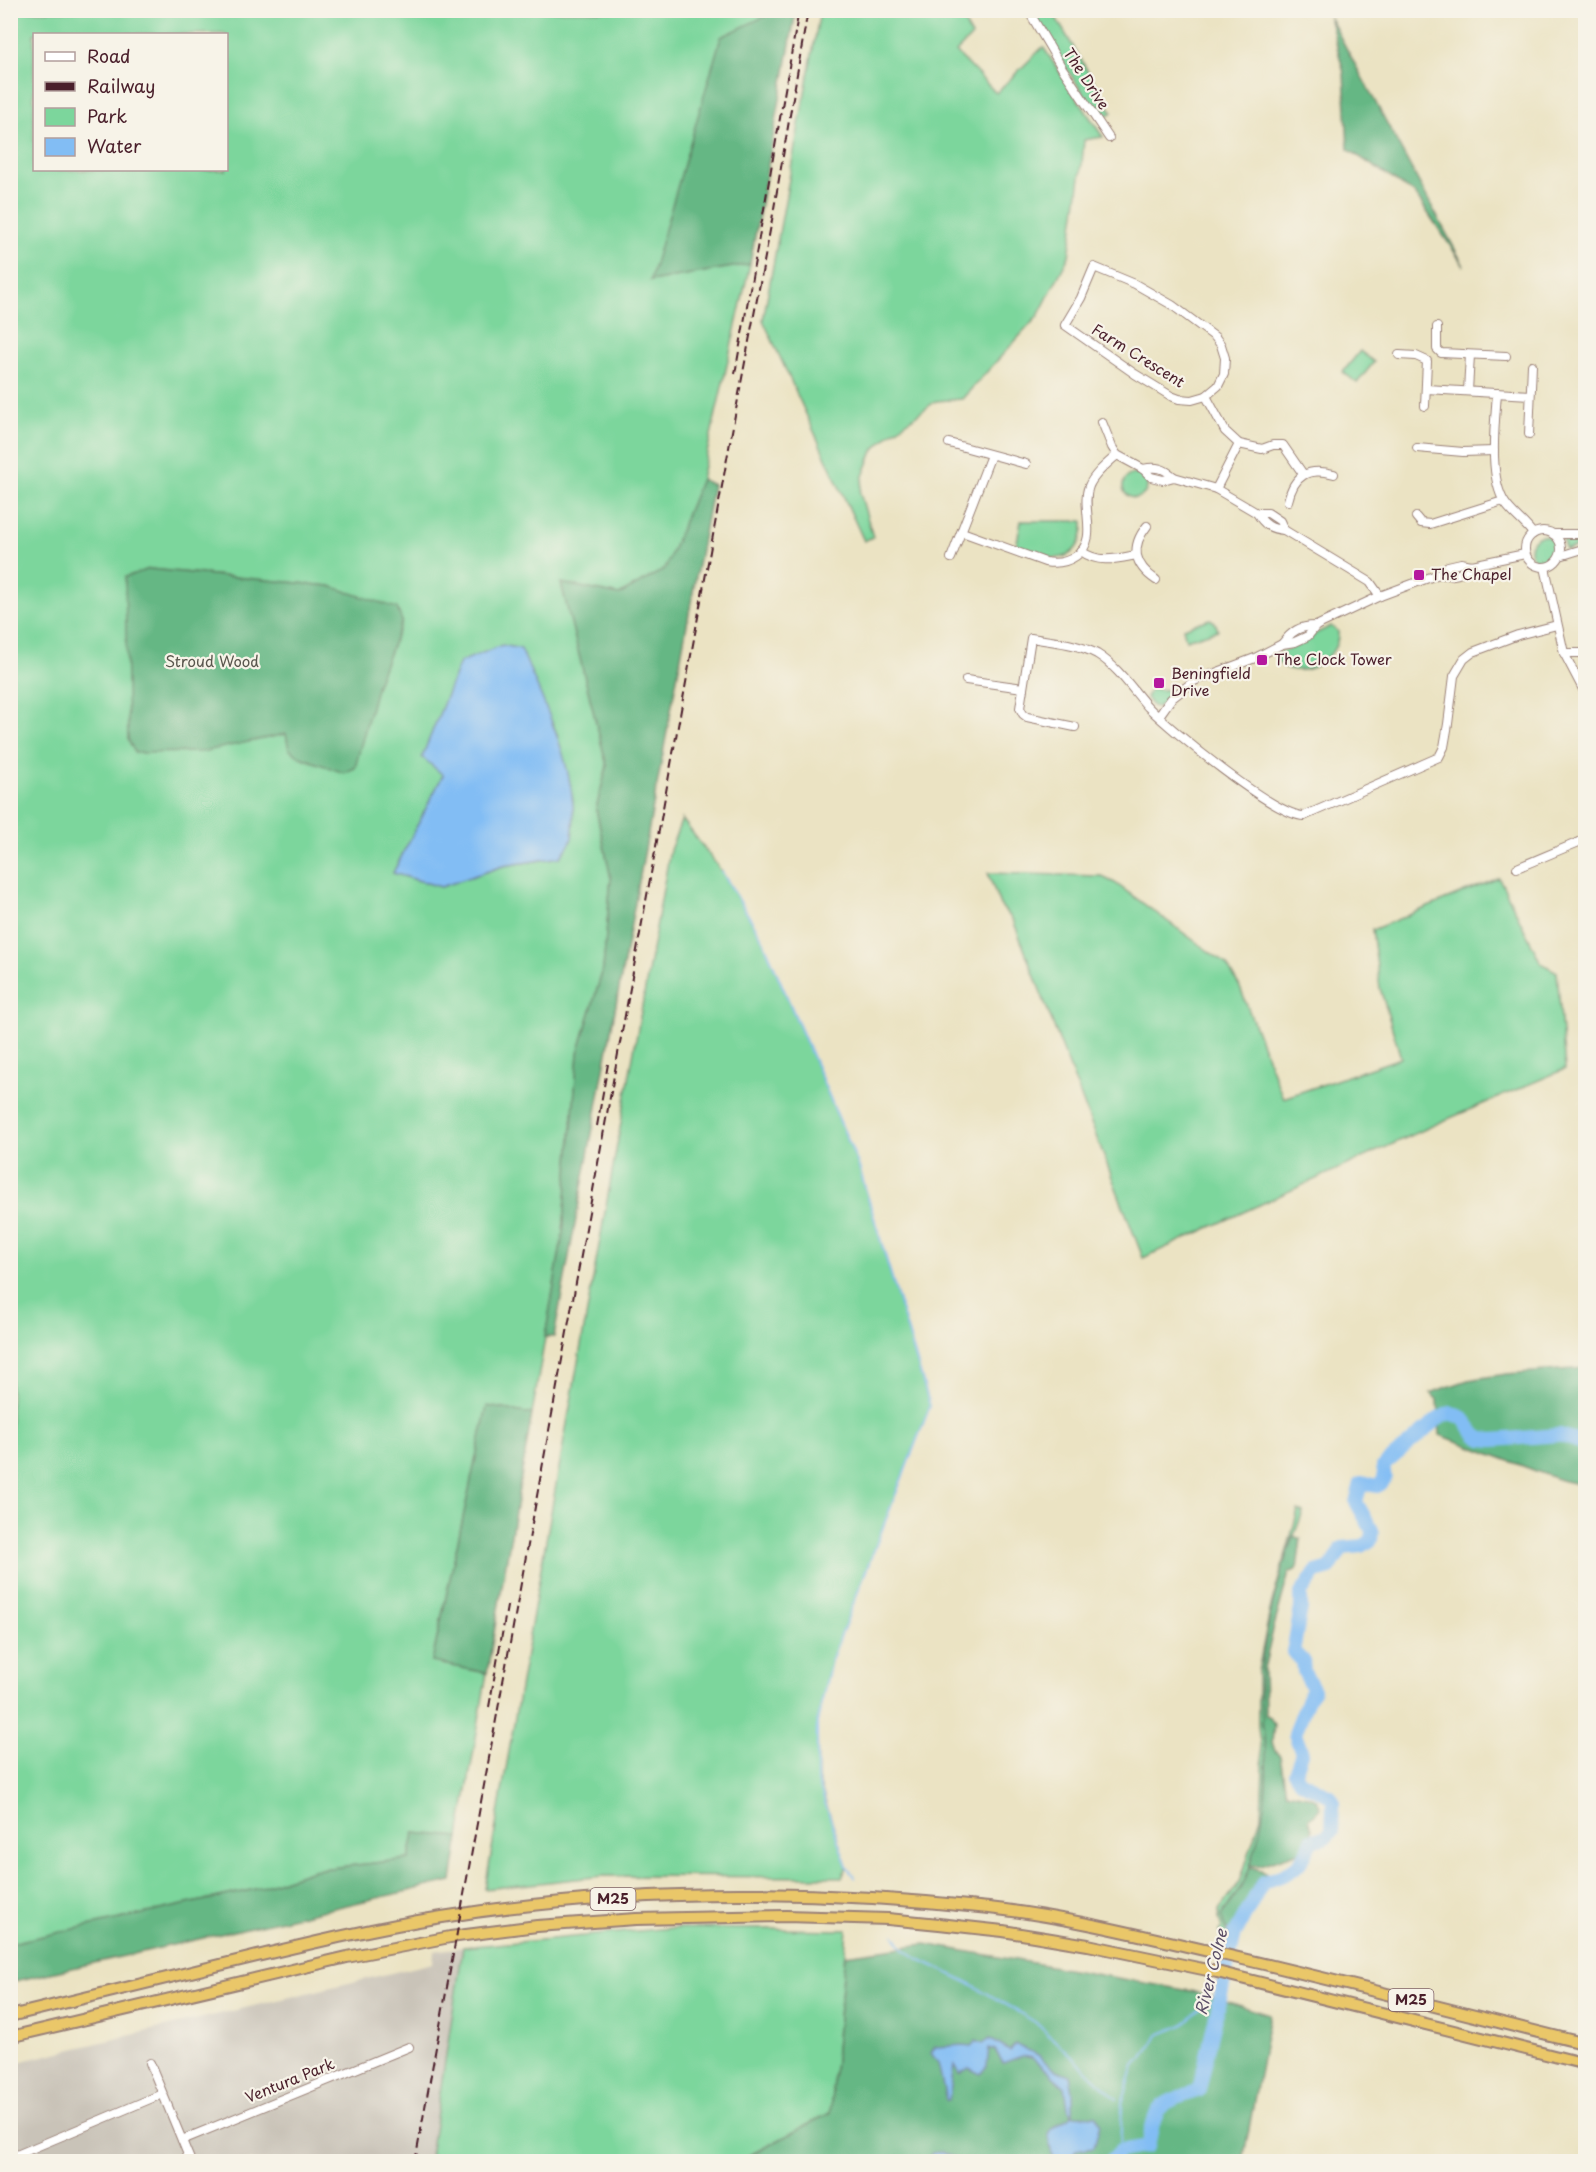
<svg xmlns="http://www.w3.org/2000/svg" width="1596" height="2172" font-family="'Playpen Sans',sans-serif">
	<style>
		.industrial { fill: #c9c3b8 }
		.green { fill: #7cd69c; stroke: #637a64; stroke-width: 1.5; fill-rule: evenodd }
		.forest { fill: #65b784; stroke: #586b58; stroke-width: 1.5 }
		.water { fill: #82bdf4; stroke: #666e90; stroke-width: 1.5 }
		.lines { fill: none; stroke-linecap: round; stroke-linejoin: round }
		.stream { stroke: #82bdf4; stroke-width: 2 }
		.river { stroke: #82bdf4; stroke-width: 14 }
		.minor-casing { stroke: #9a8177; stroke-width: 10 }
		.highway-casing { stroke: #9a8177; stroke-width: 14 }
		.minor { stroke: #fff; stroke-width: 8 }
		.highway { stroke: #eac769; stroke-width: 10 }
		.rail { stroke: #4a1f2b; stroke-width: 2; stroke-dasharray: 9 4.5; stroke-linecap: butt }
		.poi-dot { fill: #b5179e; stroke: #f7f3e8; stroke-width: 2 }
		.labels { text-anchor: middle; stroke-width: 4.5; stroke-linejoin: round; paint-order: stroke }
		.shield { fill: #f7f3e8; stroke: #7e5f64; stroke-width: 1.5 }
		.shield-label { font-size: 14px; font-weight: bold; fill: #4a1f2b }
		.street-label { font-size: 15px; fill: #4a1f2b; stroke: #f7f3e8 }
		.poi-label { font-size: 15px; fill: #4a1f2b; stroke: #f7f3e8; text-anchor: start }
		.park-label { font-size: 15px; fill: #59564d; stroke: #f7f3e8 }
		.water-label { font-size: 16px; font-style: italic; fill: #5b4e67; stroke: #f7f3e8 }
	</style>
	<rect width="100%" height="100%" fill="#f7f3e8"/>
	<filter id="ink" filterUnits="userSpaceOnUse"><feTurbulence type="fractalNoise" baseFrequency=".0167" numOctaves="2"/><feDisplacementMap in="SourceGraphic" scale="12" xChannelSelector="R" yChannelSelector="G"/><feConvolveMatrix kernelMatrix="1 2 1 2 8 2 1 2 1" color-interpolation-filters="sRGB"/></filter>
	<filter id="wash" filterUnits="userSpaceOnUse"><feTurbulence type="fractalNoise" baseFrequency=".008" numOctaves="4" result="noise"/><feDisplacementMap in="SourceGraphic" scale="24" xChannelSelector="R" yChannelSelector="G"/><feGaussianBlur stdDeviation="1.35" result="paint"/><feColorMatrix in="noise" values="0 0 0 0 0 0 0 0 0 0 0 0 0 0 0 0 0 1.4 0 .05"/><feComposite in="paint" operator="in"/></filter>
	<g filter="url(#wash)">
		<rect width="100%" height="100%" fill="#ebe3c3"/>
		<polygon class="industrial" points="463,1947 429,2161 11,2161 10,2064 433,1963 434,1951"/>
		<g class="green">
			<path d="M10,11h761l-121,270 100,-17 -49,215 -36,90 -46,26 -58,-12 46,183 -11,43 15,69 -8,91 -25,85 -15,179 -31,181 -45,-7 -55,255 55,11 -28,164 -44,-4 -6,26 -96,11 -53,18 -249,55zM34,34h192v136h-192zM150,569l180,17 72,35 -25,63 -88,65 -3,-15zM520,649l37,85 16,66 -13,57 -57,9 -62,21 -48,-14 50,-98z"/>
			<polygon points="820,11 957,11 972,36 956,52 996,93 1043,47 1103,137 1084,140 1082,163 1069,256 1038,316 962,399 936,401 890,434 873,451 863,476 860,493 873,537 864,541 763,320"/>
			<polygon points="1031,11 1052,11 1112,112 1101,120 1056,53"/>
			<polygon points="1360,351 1374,362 1357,383 1343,372"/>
			<circle cx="1135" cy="486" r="12"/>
			<path d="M1021,521h62c1,19 -8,38 -29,37 -13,0 -26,-7 -38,-11z"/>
			<circle cx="1543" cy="549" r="13"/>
			<polygon points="1585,538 1585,545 1565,550 1563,540"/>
			<polygon points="1210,619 1215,622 1218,630 1186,640 1183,628"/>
			<path d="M1331,626l7,5c3,29 -40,53 -61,30l3,-9 22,-8 15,-11z"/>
			<path d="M1151,689l18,1 2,4c-9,11 -16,21 -25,3z"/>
			<polygon points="682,819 722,872 762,938 858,1164 930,1406 831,1661 817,1722 818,1779 847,1867 842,1877 603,1876 485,1889 541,1568 670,850"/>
			<polygon points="988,873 1100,876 1115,883 1226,964 1239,985 1283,1098 1401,1058 1380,988 1372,930 1499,878 1541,963 1557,972 1565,1069 1443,1121 1143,1258 1013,920 1000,905"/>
			<path d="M1298,1511l5,1 -13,34 -15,54 -14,71 1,54 4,36 -2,59 -18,58 -16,27 -7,6c0,12 6,21 4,32l-4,-1 -4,-11 3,-3 -3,-9v-9l21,-28 21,-66 2,-48 -5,-42v-55l12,-61z"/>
			<polygon points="671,1928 847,1930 830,2113 738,2161 429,2162 463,1947"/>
		</g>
		<g class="forest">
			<polygon points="771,11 796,11 750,264 650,281 721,37 770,14"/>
			<polygon points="1329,16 1464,266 1415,194 1348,149 1344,73"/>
			<polygon points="701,479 713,485 554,1337 545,1337 563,1233 578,1054 603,969 611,878 596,809 607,766 561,583 619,595 665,569"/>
			<polygon points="149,569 330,586 397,608 402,621 377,684 355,768 344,773 300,757 289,749 286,734 201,752 135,753 128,739 125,577"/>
			<polygon points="1585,1368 1585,1481 1578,1484 1560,1480 1440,1435 1438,1400 1430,1393 1468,1380 1506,1374"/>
			<polygon points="487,1406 532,1414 487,1673 432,1662"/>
			<path d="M1293,1536l8,3 -4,30 -8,4 -16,57 -9,39 1,45 5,3 4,8 -2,17 3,9 5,5 6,36 21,4 9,3 5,9 -5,6 -7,4 3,12 -4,19 -47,16 -11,1c11,-34 18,-68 16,-104 -2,-31 -8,-61 -5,-92 4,-39 18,-97 32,-134z"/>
			<polygon points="414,1833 459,1837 452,1881 11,1982 11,1943 260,1888 313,1870 409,1859"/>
			<polygon points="1250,1867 1261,1870 1266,1874 1257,1880 1233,1931 1227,1930 1221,1916 1242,1886"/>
			<polygon points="925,1944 1196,1992 1270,2015 1243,2161 738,2162 830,2113 845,1955"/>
		</g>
		<g class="water">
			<path d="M502,645l19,4c23,54 61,129 51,189 -1,6 -8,13 -11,19l-58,9 -62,21 -48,-14 50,-98 -21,-18 38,-95z"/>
			<path d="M990,2039l20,12 5,-7 23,11 15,14 17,6 3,16v24l24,1 3,8 -6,23 -18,3 -7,11h-16c-6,-33 -10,-27 20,-46l-5,-7 -3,-21 -33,-29 -10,-2 -19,7 -8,-13 -6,-2 -2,18 -7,8 -11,-6 -10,6 -5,-9 -5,35h-3l-8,-37 -7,-10 4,-6 28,-2 8,1 5,-5 7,3z"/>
			<polygon points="942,2152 959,2161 928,2161 932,2153"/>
		</g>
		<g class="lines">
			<g class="stream">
				<polyline points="722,872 762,938 858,1164 930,1406 831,1661 817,1722 817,1779 847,1867 855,1878"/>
				<polyline points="894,1934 904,1949 917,1958 973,1985 1035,2022 1117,2099"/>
				<polyline points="1120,2151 1122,2104 1134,2065 1144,2057 1158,2035 1183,2025 1205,2004 1221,1999"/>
			</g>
			<path class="river" d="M1110,2162l10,-11 28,-5c9,-45 9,-40 51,-56l36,-156 28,-52c28,-8 39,-14 49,-42l13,-2 7,-7 1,-29 -3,-6 -30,-15 -5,-8 7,-20 -7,-19 13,-36 6,-8 -10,-18 -1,-12 -10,-8 8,-44v-15l15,-21 14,-4 12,-20 20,-2 9,-6 1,-10 -16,-28 5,-19 17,3 7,-8 -2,-12 55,-47 12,-6 12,4 14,18 6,4 11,1 66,-5 27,9"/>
		</g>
	</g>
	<g filter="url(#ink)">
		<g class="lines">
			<g class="minor-casing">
				<g id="minor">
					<polyline points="1028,10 1062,68 1109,138"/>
					<polygon points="1094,267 1135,284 1172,305 1215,337 1221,345 1225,358 1224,374 1218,386 1206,396 1192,400 1179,399 1171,396 1135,374 1065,325 1081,298"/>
					<polyline points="1437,327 1437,349 1441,353 1506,356"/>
					<polyline points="1399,355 1416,356 1427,361 1425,406"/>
					<polyline points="1426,389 1530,395"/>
					<polyline points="1468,391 1470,355"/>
					<path d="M1497,393c-2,30 -9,84 8,110 7,11 20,19 28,31"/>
					<polyline points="1206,396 1225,431 1239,444 1216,489"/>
					<polyline points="1102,422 1112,447 1117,455 1143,469 1151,477 1163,480 1174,477 1216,489 1257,513 1268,513 1280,521 1284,530 1370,582 1380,596"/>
					<polyline points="1529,434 1532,365"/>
					<polyline points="949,443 1026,464"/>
					<polyline points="1239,444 1262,449 1273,445 1283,445 1303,474"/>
					<polyline points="1417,448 1463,452 1494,451"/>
					<path d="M1143,469c13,-3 21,-1 31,8"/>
					<path d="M1288,501c6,-26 20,-34 46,-27"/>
					<path d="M1257,513c7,12 14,16 27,17"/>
					<polyline points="1416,517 1421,523 1430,524 1503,501"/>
					<path d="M1147,526c-17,21 -13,39 9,54"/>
					<circle cx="1543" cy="549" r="18"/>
					<path d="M962,532l83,30c11,2 21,1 31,-6 24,-17 4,-48 13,-70 5,-12 19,-23 28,-31"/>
					<polyline points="1553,534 1586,534"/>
					<path d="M1081,551c18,13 35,8 55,4"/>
					<polyline points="1560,556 1586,548"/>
					<polyline points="951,558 991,455"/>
					<polyline points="1545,567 1564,653 1586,695"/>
					<path d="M1439,574c14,3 23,1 33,-9"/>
					<path d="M1282,644c10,-13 17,-18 34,-18"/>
					<polyline points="1564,653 1586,653"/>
					<polyline points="966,680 1023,688"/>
					<polyline points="1159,716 1171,699 1194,681 1255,658 1282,644 1295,642 1308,636 1316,626 1380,596 1439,574 1448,566 1461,563 1472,565 1525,554"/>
					<path d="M1075,727l-48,-10 -4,-3 -3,-6 11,-70c22,4 46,5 66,16 21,13 35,35 51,53 23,23 127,109 156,109l135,-59 5,-10 4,-23 6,-48 10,-17 9,-7 45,-17 39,-10"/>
					<polyline points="1517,868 1586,839"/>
					<polyline points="150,2063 191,2162"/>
					<polyline points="182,2140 409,2047"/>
					<polyline points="12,2157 162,2094"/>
				</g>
			</g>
			<g class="highway-casing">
				<g id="highway">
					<path d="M10,2016c81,-20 162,-40 243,-59 63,-15 126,-30 189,-40 180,-29 366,-29 547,-9 80,9 158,29 237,47 120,28 240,59 360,89"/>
					<polyline points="10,2037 347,1957 450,1937 537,1926 636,1919 786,1916 888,1919 939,1924 1003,1931 1088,1945 1217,1972 1586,2064"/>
				</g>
			</g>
			<use href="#minor" class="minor"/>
			<use href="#highway" class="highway"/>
			<g class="rail">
				<polyline points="735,374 799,10"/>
				<polyline points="597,1126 608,1064"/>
				<polyline points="489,1707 508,1601"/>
				<polyline points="415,2162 735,415 772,220 808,10"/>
			</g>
		</g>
	</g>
	<g class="poi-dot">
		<rect x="1413" y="569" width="12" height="12" rx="3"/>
		<rect x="1256" y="654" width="12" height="12" rx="3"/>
		<rect x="1153" y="677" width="12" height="12" rx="3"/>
	</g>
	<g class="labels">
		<g class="shield">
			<rect x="590.5" y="1888" width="45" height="22" rx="4.5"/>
			<rect x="1388.5" y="1989" width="45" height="22" rx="4.5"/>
		</g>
		<g class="shield-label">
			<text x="613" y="1904">M25</text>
			<text x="1411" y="2005">M25</text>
		</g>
		<g class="street-label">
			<text transform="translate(1086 79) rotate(57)" y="5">The Drive</text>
			<text transform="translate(1138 356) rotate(32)" y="5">Farm Crescent</text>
			<text transform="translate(290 2081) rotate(-22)" y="5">Ventura Park</text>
		</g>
		<g class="poi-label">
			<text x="1431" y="580">The Chapel</text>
			<text x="1274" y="665">The Clock Tower</text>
			<text x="1171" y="679">Beningfield<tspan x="1171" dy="17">Drive</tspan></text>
		</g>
		<g class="park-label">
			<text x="212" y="667">Stroud Wood</text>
		</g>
		<g class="water-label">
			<text transform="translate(1211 1972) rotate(-76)" y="6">River Colne</text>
		</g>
	</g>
	<rect width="1596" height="2172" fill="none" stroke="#f7f3e8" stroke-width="36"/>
	<rect x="33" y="33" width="195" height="138" fill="#f7f3e8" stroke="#b29e9c" stroke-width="1.5"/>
	<rect x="45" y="52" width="30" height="9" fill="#ffffff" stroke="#b29e9c" stroke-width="1.5"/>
	<text x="87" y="63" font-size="18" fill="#4a1f2b">Road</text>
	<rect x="45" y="82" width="30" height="9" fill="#4a1f2b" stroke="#b29e9c" stroke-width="1.5"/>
	<text x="87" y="93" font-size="18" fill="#4a1f2b">Railway</text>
	<rect x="45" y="108" width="30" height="18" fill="#7cd69c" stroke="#b29e9c" stroke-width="1.5"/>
	<text x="87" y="123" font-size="18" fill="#4a1f2b">Park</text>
	<rect x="45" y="138" width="30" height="18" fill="#82bdf4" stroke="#b29e9c" stroke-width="1.5"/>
	<text x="87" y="153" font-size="18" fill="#4a1f2b">Water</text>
</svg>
